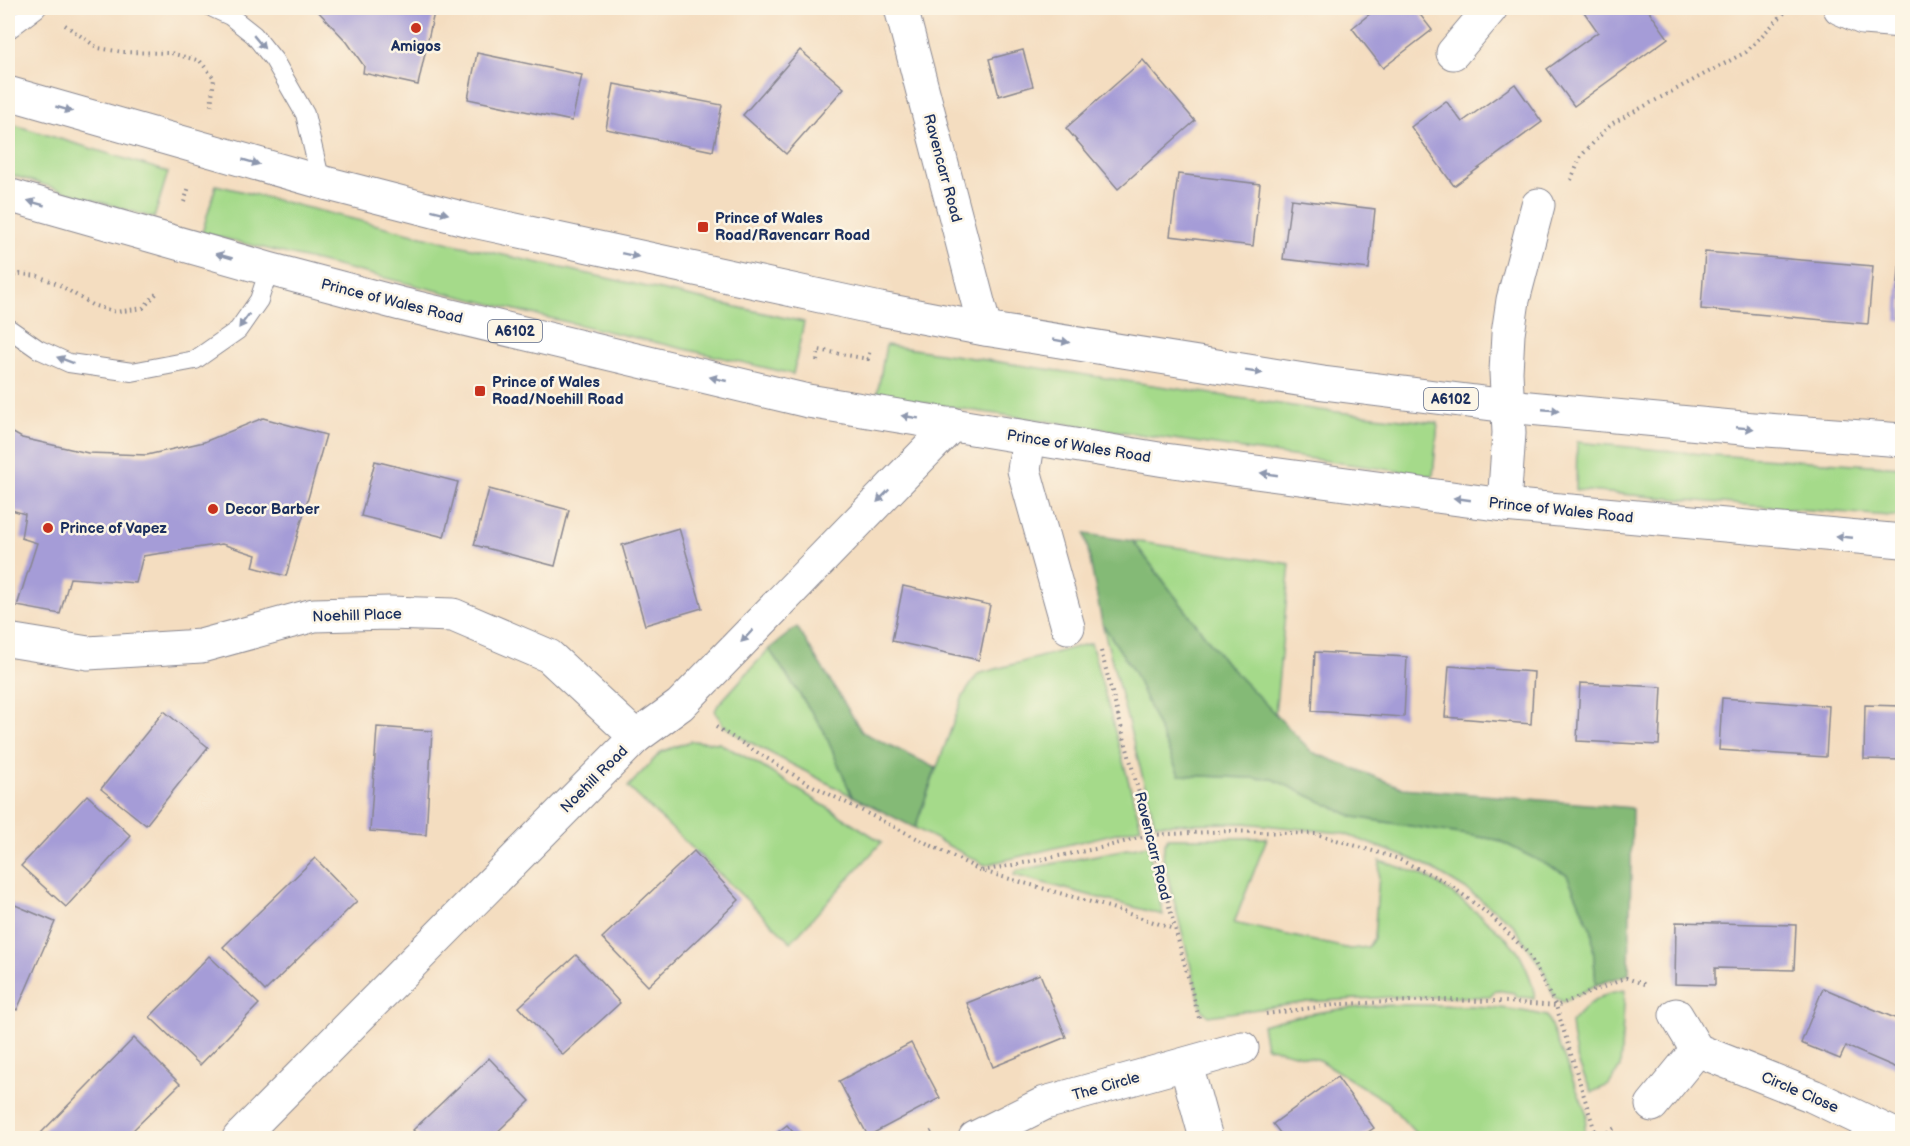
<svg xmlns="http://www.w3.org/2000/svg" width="1910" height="1146" font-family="'Balsamiq Sans',sans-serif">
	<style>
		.green { fill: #a5da8a; stroke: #608474; stroke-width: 1.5 }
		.forest { fill: #84ba76; stroke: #50746a; stroke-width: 1.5 }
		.building { fill: #a59cd7 }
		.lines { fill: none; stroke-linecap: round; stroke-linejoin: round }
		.lane-casing { stroke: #88868f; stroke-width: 20 }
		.street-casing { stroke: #88868f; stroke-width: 35 }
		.highway-casing { stroke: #88868f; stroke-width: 35 }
		.path { stroke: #88868f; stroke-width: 4; stroke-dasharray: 1.5 4.5; stroke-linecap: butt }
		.lane { stroke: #fff; stroke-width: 18 }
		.street { stroke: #fff; stroke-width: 33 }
		.highway { stroke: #fff; stroke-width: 33 }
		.oneway { fill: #8d97ae }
		.poi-dot { fill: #c8321e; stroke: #fcf5e5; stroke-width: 2 }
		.labels { text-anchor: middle; stroke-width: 5; stroke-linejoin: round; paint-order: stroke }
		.shield { fill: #fcf5e5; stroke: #5e6a86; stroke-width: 1.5 }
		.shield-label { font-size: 14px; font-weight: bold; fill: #1b2f5e }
		.poi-label { font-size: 15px; font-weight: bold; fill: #1b2f5e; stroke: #fcf5e5; text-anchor: start }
		.street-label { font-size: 15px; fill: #1b2f5e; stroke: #fcf5e5 }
	</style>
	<rect width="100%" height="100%" fill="#fcf5e5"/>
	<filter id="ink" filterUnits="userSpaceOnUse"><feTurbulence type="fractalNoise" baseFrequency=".0167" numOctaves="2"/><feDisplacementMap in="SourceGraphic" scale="12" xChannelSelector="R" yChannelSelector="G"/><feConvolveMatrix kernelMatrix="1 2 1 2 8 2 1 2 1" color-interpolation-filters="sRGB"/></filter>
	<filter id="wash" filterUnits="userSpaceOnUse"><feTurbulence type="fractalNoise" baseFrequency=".008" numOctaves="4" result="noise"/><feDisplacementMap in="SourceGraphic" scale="24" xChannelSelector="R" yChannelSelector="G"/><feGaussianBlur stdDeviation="1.35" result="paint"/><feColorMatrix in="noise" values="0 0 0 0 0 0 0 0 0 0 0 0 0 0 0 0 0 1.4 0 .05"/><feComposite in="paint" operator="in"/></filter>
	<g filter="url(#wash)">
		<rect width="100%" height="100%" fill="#f4ddc0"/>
		<g class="green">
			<polygon points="8,123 168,172 154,218 8,174"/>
			<polygon points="216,185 458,245 804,322 793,374 528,313 202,233"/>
			<polygon points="886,345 1319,410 1438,423 1433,476 969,410 877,395"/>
			<polygon points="1577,442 1712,455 1902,467 1902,517 1744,505 1576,490"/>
			<polygon points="1133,541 1290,564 1275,714 1225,662"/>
			<polygon points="1102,623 1134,672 1179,775 1273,779 1354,817 1498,840 1567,875 1592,932 1596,985 1563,1002 1554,997 1545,973 1512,923 1467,890 1422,863 1342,833 1244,823 1155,824"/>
			<polygon points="1091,643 1141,827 985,865 915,828 963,696 978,674"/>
			<polygon points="769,649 823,729 852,796 744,739 723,725 715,711 718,705"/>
			<polygon points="691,741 719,743 753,761 882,842 791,942 628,787 661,752"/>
			<path d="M1168,838h99l-33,85 116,26 18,-2 6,-9 6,-77c15,5 30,9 44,15 21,10 76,53 91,72 7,9 21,39 19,50l-17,-1 -2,-4 -20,-3 -5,7h-99l-83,5 -100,14 -6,-6 -39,-152 1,-13z"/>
			<polygon points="1148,845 1163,915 1014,875 1016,871"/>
			<path d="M1625,990l-5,77 -11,18 -17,7c-14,-27 -18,-38 -21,-69 14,-17 30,-31 54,-33z"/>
			<path d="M1392,1005c49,0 108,-1 155,11l40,99 -4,23h-163l-33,-36 -68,-42 -53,-13 -4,-22c42,-12 86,-18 130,-20z"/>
		</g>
		<g class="forest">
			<polygon points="1085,534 1133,541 1225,662 1312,752 1403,788 1632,808 1629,974 1596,985 1592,932 1567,875 1498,840 1354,817 1273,779 1179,775 1134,672 1102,623"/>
			<polygon points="797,627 862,732 936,768 915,828 852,796 823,729 769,649"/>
		</g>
		<g id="blocks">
			<g class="building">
				<polygon points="315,8 435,8 418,85 363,73 364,66 347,42"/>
				<polygon points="1369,8 1415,8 1432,30 1383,68 1352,28 1372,12"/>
				<polygon points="1591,8 1647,8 1668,38 1574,106 1547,69 1598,32 1584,12"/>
				<polygon points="800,50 844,88 786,154 743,115"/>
				<polygon points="1023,50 1033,86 999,96 989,59"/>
				<polygon points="477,53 582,75 572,121 468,99"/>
				<polygon points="1143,60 1195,121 1118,189 1066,128"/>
				<polygon points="614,84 722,105 713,151 606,129"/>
				<polygon points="1515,84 1542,122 1454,186 1411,127 1446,101 1462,122"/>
				<polygon points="1178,174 1260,184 1253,246 1170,236"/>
				<polygon points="1291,199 1375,209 1369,269 1283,259"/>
				<polygon points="1705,252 1873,266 1868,324 1701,309"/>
				<polygon points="1899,267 1902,268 1902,321 1896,321"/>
				<polygon points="263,418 326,435 286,576 253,567 256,555 222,544 143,556 136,583 70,578 60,614 17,606 37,543 21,538 25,514 8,509 8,430 22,438 88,453 147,455 204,442"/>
				<polygon points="375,461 458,482 444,537 361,516"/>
				<polygon points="489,489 569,510 555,566 474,545"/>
				<polygon points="679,528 702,608 645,625 622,545"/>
				<polygon points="903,586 990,605 979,660 892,641"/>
				<polygon points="1315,652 1407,657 1404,717 1312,711"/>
				<polygon points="1449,666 1534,672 1531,724 1445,717"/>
				<polygon points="1580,683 1662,687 1659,745 1577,741"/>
				<polygon points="1722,698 1829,706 1826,757 1719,750"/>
				<polygon points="1865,705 1902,706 1902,760 1864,759"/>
				<polygon points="164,711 208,747 146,825 101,789"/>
				<polygon points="377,727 432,731 426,835 370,831"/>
				<polygon points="87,795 131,836 66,907 21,866"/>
				<polygon points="694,851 739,900 648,986 602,938"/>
				<polygon points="315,858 357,901 265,991 223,947"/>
				<polygon points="8,902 55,922 17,1010 8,1005"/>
				<polygon points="1676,922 1796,925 1794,970 1715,968 1715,985 1675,984"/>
				<polygon points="576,955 620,1003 563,1055 519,1007"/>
				<polygon points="209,956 259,1004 200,1065 150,1017"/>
				<polygon points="1040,974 1066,1037 993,1067 967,1003"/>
				<polygon points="1823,988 1902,1021 1902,1070 1846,1046 1840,1059 1801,1043"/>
				<polygon points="134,1038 180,1084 125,1138 39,1138 37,1137"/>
				<polygon points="911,1043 940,1098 868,1136 839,1081"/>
				<polygon points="489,1058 530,1101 491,1138 421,1138 413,1130"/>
				<polygon points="1337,1077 1374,1128 1359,1138 1284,1138 1273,1124"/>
				<polygon points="787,1125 798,1138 770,1138"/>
			</g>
		</g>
	</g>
	<g filter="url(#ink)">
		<use href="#blocks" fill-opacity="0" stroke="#88868f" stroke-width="1.5"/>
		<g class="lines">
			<g class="lane-casing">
				<g id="lane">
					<polyline points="213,8 230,16 254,35 274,60 305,114 321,182"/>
					<polyline points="8,30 37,8"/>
					<polyline points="8,328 38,349 69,363 132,372 195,360 238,330 259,300 269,269"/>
				</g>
			</g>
			<g class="street-casing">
				<g id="street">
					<polyline points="901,8 985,329"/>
					<polyline points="1840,8 1863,18 1902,21"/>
					<polyline points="1453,53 1491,8"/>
					<polyline points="1029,438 1024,470 1068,627"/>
					<polyline points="1504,505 1509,433 1506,372 1508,334 1513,300 1538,205"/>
					<polyline points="8,640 88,653 201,646 314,615 389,613 453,615 549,656 636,737"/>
					<polyline points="1676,1015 1697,1050"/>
					<polyline points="1186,1065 1206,1138"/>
					<polyline points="1652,1105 1697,1050 1813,1096 1901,1138"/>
					<polyline points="239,1138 636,737 680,705 953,424"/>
					<polyline points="975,1138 1045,1103 1242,1048"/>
				</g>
			</g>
			<g class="highway-casing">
				<g id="highway">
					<polyline points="8,93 321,182 469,220 880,309 985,329 1323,383 1508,406 1753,429 1902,440"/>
					<polyline points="8,195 269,269 401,304 808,401 1165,460 1504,505 1902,541"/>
				</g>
			</g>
			<g class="path">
				<polyline points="65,25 98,48 123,52 171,53 200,61 214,78 211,107"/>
				<polyline points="1571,180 1581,156 1611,124 1746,52 1789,8"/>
				<polyline points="184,202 189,187"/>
				<polyline points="8,277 20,274 38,276 58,284 92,305 116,312 143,308 157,293"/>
				<polyline points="817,361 819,350 868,359 870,349"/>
				<polyline points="1101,651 1199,1018"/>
				<polyline points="716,727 807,783 982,871 1112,908 1174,929"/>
				<polyline points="982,871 1100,848 1151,835 1231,831 1317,834 1396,858 1446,882 1492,917 1528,953 1556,1006 1597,1138"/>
				<polyline points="1266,1014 1342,1004 1436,1000 1496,1001 1556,1006 1626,978 1647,985"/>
				<polyline points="920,1138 935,1130"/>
				<polyline points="1597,1138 1617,1127"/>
			</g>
			<use href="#lane" class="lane"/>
			<use href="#street" class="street"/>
			<use href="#highway" class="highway"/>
		</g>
		<defs><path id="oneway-solid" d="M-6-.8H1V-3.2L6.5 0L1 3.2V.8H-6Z" transform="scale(1.5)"/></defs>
		<g class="oneway">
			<use href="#oneway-solid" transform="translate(259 42) rotate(50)"/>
			<use href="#oneway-solid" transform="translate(64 109) rotate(16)"/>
			<use href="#oneway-solid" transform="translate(251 162) rotate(16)"/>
			<use href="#oneway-solid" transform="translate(36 203) rotate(-164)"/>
			<use href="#oneway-solid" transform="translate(440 212) rotate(14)"/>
			<use href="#oneway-solid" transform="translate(630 255) rotate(12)"/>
			<use href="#oneway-solid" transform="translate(224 256) rotate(-164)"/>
			<use href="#oneway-solid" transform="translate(244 321) rotate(126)"/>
			<use href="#oneway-solid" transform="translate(1061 341) rotate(10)"/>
			<use href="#oneway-solid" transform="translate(65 360) rotate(-160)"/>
			<use href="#oneway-solid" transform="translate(1254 372) rotate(9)"/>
			<use href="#oneway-solid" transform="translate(718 379) rotate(-167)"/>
			<use href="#oneway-solid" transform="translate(1551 410) rotate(5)"/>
			<use href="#oneway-solid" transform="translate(910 417) rotate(-171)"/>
			<use href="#oneway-solid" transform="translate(1745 428) rotate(5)"/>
			<use href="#oneway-solid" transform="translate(1269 474) rotate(-172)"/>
			<use href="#oneway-solid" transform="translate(883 496) rotate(134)"/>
			<use href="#oneway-solid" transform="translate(1462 499) rotate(-172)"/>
			<use href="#oneway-solid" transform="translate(1844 537) rotate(-175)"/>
			<use href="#oneway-solid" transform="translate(747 636) rotate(134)"/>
		</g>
	</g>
	<g class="poi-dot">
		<circle cx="416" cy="28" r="6"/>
		<rect x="697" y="221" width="12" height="12" rx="3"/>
		<rect x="474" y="385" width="12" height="12" rx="3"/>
		<circle cx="213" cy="509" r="6"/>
		<circle cx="48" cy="528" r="6"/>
	</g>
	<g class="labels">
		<g class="shield">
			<rect x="488" y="320" width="54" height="22" rx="4.5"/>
			<rect x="1424" y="388" width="54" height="22" rx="4.5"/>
		</g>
		<g class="shield-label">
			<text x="515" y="336">A6102</text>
			<text x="1451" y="404">A6102</text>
		</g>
		<g class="poi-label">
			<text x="416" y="51" text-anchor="middle">Amigos</text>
			<text x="715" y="223">Prince of Wales<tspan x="715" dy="17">Road/Ravencarr Road</tspan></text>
			<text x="492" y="387">Prince of Wales<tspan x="492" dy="17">Road/Noehill Road</tspan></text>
			<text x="225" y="514">Decor Barber</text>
			<text x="60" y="533">Prince of Vapez</text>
		</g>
		<g class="street-label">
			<text transform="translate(943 168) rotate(75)" y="5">Ravencarr Road</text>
			<text transform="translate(392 301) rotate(14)" y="5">Prince of Wales Road</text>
			<text transform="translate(1079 446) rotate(9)" y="5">Prince of Wales Road</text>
			<text transform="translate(1561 510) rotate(6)" y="5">Prince of Wales Road</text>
			<text transform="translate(357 615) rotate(-2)" y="5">Noehill Place</text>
			<text transform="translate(594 779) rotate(-45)" y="5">Noehill Road</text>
			<text transform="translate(1153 846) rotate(76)" y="5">Ravencarr Road</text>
			<text transform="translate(1106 1086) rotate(-16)" y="5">The Circle</text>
			<text transform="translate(1800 1092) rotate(23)" y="5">Circle Close</text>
		</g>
	</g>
	<rect width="1910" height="1146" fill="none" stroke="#fcf5e5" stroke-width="30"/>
</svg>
